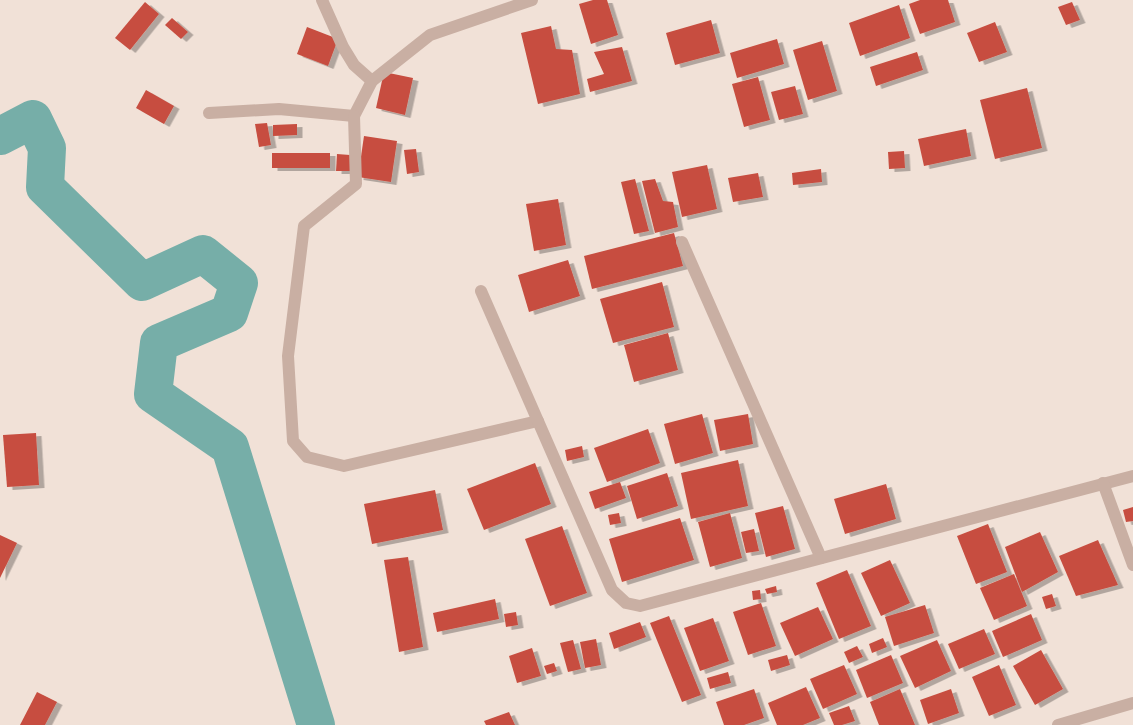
<svg xmlns="http://www.w3.org/2000/svg" width="1133" height="725" font-family="'Titillium Web',sans-serif">
	<style>
		.lines { fill: none; stroke-linecap: round; stroke-linejoin: round }
		.river { stroke: #76aea8; stroke-width: 38 }
		.building { fill: #c74d3f; filter: url(#shadow) }
		.street { stroke: #c9afa3; stroke-width: 12 }
	</style>
	<defs>
		<filter id="shadow"><feDropShadow dx="5.5" dy="3" stdDeviation="0" flood-color="#0004"/></filter>
	</defs>
	<rect width="100%" height="100%" fill="#f1e1d7"/>
	<g class="lines">
		<polyline class="river" points="0,136 33,119 47,148 45,187 142,282 203,254 239,283 229,313 159,343 153,394 230,447 316,725"/>
	</g>
	<g class="building">
		<polygon points="593,0 607,0 618,35 591,44 579,4"/>
		<polygon points="920,0 948,0 955,22 920,34 909,4"/>
		<polygon points="145,2 159,14 130,50 115,38"/>
		<polygon points="1072,2 1080,20 1066,25 1058,7"/>
		<polygon points="899,5 910,38 860,56 849,23"/>
		<polygon points="172,18 188,32 181,39 165,25"/>
		<polygon points="711,20 720,53 675,65 666,33"/>
		<polygon points="995,22 1007,52 979,62 967,33"/>
		<polygon points="551,26 556,49 572,50 580,94 538,104 521,33"/>
		<polygon points="307,27 338,39 328,66 297,54"/>
		<polygon points="777,39 784,64 737,78 730,53"/>
		<polygon points="822,41 837,91 808,100 793,50"/>
		<polygon points="622,47 632,81 590,92 587,79 604,74 594,52"/>
		<polygon points="917,52 923,70 876,86 870,67"/>
		<polygon points="384,72 413,78 405,115 376,108"/>
		<polygon points="758,77 770,120 744,127 732,84"/>
		<polygon points="795,86 803,114 779,120 771,92"/>
		<polygon points="1027,88 1042,148 995,159 980,100"/>
		<polygon points="146,90 174,106 164,124 136,108"/>
		<polygon points="267,123 271,145 259,147 255,124"/>
		<polygon points="297,124 297,135 273,136 273,125"/>
		<polygon points="966,129 971,156 924,166 918,139"/>
		<polygon points="364,136 397,141 391,182 358,177"/>
		<polygon points="416,149 419,172 407,174 404,150"/>
		<polygon points="904,151 905,168 889,169 888,152"/>
		<rect x="272" y="153" width="58" height="15"/>
		<polygon points="337,154 350,155 350,171 336,171"/>
		<polygon points="707,165 717,209 682,217 672,172"/>
		<polygon points="821,169 822,182 793,185 792,173"/>
		<polygon points="758,173 763,197 733,202 728,178"/>
		<polygon points="635,179 649,231 634,234 621,182"/>
		<polygon points="655,179 663,201 673,202 678,227 655,233 642,181"/>
		<polygon points="558,199 566,245 534,251 526,204"/>
		<polygon points="674,233 683,266 592,289 584,256"/>
		<polygon points="568,260 580,296 529,312 518,275"/>
		<polygon points="662,282 674,327 613,343 600,299"/>
		<polygon points="668,333 678,370 634,382 624,345"/>
		<polygon points="702,414 713,453 675,464 664,424"/>
		<polygon points="748,414 753,444 720,451 714,420"/>
		<polygon points="648,429 660,463 607,482 594,448"/>
		<polygon points="36,433 39,485 7,487 3,435"/>
		<polygon points="582,446 584,457 567,461 565,450"/>
		<polygon points="738,460 748,506 691,519 681,473"/>
		<polygon points="535,463 551,504 484,530 467,489"/>
		<polygon points="667,473 678,506 637,519 627,486"/>
		<polygon points="620,482 626,498 595,509 589,492"/>
		<polygon points="886,484 896,519 845,534 834,499"/>
		<polygon points="435,490 443,530 372,544 364,504"/>
		<polygon points="783,506 795,549 766,557 755,513"/>
		<polygon points="1133,507 1133,521 1126,522 1123,510"/>
		<polygon points="619,513 621,523 610,525 608,515"/>
		<polygon points="730,513 742,558 710,567 698,522"/>
		<polygon points="680,518 694,560 622,582 609,539"/>
		<polygon points="988,524 1007,572 976,584 957,536"/>
		<polygon points="562,526 587,593 550,606 525,539"/>
		<polygon points="754,529 759,551 746,553 741,532"/>
		<polygon points="1040,532 1058,572 1022,592 1005,547"/>
		<polygon points="0,535 17,543 0,578"/>
		<polygon points="1098,540 1118,585 1076,596 1059,556"/>
		<polygon points="408,557 423,647 399,652 384,560"/>
		<polygon points="890,560 910,603 881,616 861,573"/>
		<polygon points="847,570 871,626 839,639 816,583"/>
		<polygon points="1014,574 1027,606 994,620 980,588"/>
		<polygon points="776,586 777,592 767,594 765,589"/>
		<polygon points="760,590 761,599 753,600 752,591"/>
		<polygon points="1052,594 1056,606 1046,609 1042,597"/>
		<polygon points="495,599 499,619 437,632 433,613"/>
		<polygon points="761,603 776,646 748,655 733,612"/>
		<polygon points="925,605 934,633 894,646 885,617"/>
		<polygon points="818,607 833,639 795,656 780,623"/>
		<polygon points="516,612 518,625 506,627 504,614"/>
		<polygon points="1031,614 1042,640 1003,657 992,631"/>
		<polygon points="669,616 701,695 682,702 650,623"/>
		<polygon points="713,618 729,661 700,671 684,628"/>
		<polygon points="640,622 646,637 614,649 609,633"/>
		<polygon points="984,629 995,654 959,669 948,644"/>
		<polygon points="883,638 887,647 872,653 869,644"/>
		<polygon points="596,639 601,665 585,668 580,642"/>
		<polygon points="573,640 581,669 568,672 560,643"/>
		<polygon points="937,640 951,671 915,688 900,656"/>
		<polygon points="857,646 863,657 849,663 844,652"/>
		<polygon points="532,648 541,676 517,683 509,656"/>
		<polygon points="1041,650 1063,689 1035,705 1013,666"/>
		<polygon points="787,655 790,665 771,671 768,660"/>
		<polygon points="891,655 903,683 867,698 856,670"/>
		<polygon points="554,663 557,671 547,674 544,666"/>
		<polygon points="844,665 857,694 823,709 810,679"/>
		<polygon points="999,665 1016,705 989,716 972,677"/>
		<polygon points="728,672 731,683 710,689 707,678"/>
		<polygon points="806,687 820,718 803,725 777,725 768,703"/>
		<polygon points="754,689 764,718 744,725 724,725 716,702"/>
		<polygon points="900,689 915,725 879,725 870,702"/>
		<polygon points="951,689 959,713 928,724 920,700"/>
		<polygon points="37,692 57,702 45,725 20,725"/>
		<polygon points="849,706 855,721 842,725 834,725 829,713"/>
		<polygon points="509,712 515,725 486,725 484,721"/>
	</g>
	<g class="lines">
		<g class="street">
			<polyline points="322,0 343,47 354,65 372,81"/>
			<polyline points="209,113 279,109 354,116 372,81 430,35 532,0"/>
			<polyline points="354,116 356,184 304,226 288,356 293,441 307,457 344,466 538,421"/>
			<polyline points="682,242 821,558"/>
			<polyline points="481,291 612,590 626,603 640,606 1133,476"/>
			<polyline points="1103,483 1133,565"/>
			<polyline points="1058,725 1133,703"/>
		</g>
	</g>
</svg>
